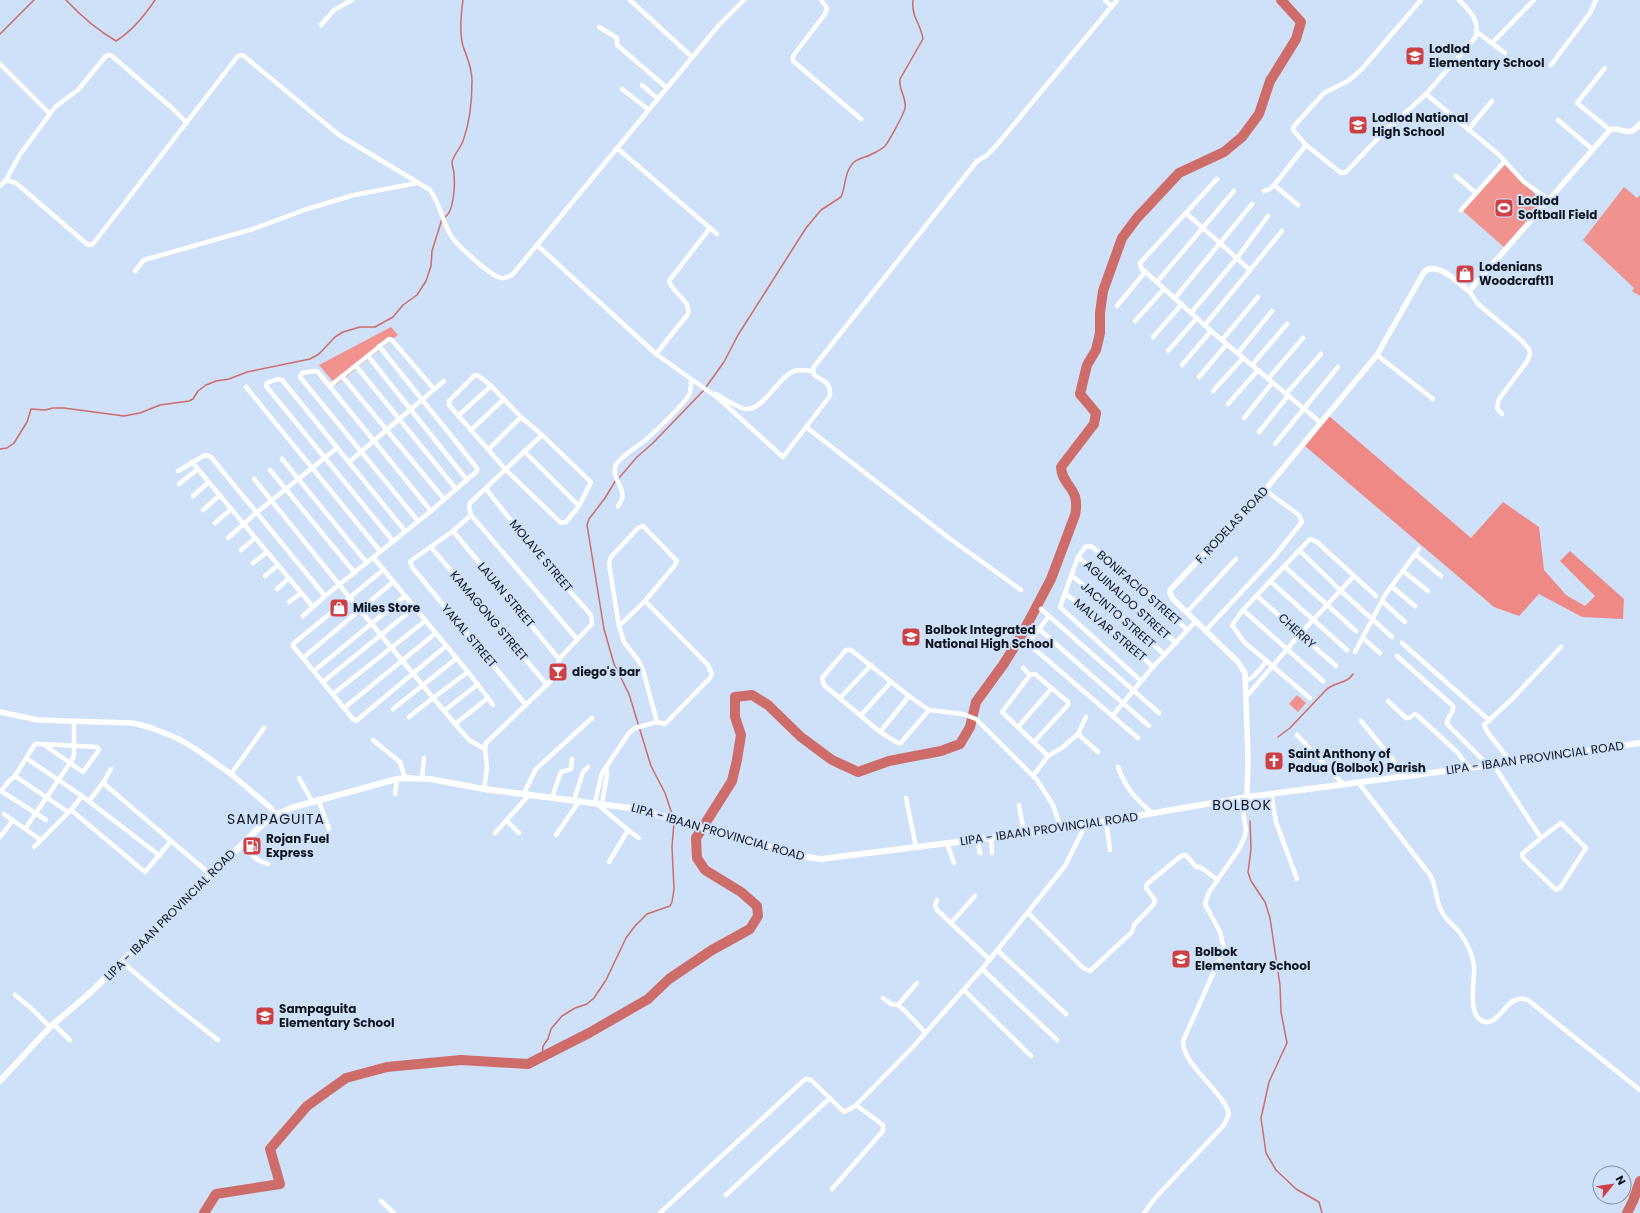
<svg xmlns="http://www.w3.org/2000/svg" width="1640" height="1213" font-family="Poppins,sans-serif">
	<style>
		.green { fill: #f0928d }
		.forest { fill: #ee8985 }
		.lines { fill: none; stroke-linecap: round; stroke-linejoin: round }
		.stream { stroke: #ce6c69; stroke-width: 1.5 }
		.river { stroke: #ce6c69; stroke-width: 10 }
		.minor { stroke: #fff; stroke-width: 4.5 }
		.tertiary { stroke: #fff; stroke-width: 5.5 }
		.secondary { stroke: #fff; stroke-width: 6 }
		.labels { text-anchor: middle; stroke-width: 4; stroke-linejoin: round; paint-order: stroke }
		.poi-label { font-size: 12px; font-weight: bold; fill: #10161e; stroke: #cfe0f9; text-anchor: start }
		.street-label { font-size: 12px; fill: #10161e; stroke: #cfe0f9 }
		.quarter-label { font-size: 14px; letter-spacing: 1px; fill: #10161e; stroke: #cfe0f9 }
	</style>
	<rect width="100%" height="100%" fill="#cfe0f9"/>
	<g class="green">
		<polygon points="1505,164 1545,204 1506,249 1463,211"/>
		<polygon points="1624,187 1637,198 1640,195 1640,296 1632,291 1634,288 1583,240"/>
		<polygon points="391,327 398,335 336,385 319,365"/>
		<polygon points="1297,695 1306,703 1298,712 1289,704"/>
	</g>
	<polygon class="forest" points="1329,416 1471,538 1503,502 1539,527 1544,570 1566,595 1585,606 1595,596 1560,561 1570,551 1624,599 1623,619 1582,617 1539,594 1519,616 1494,607 1305,446"/>
	<g class="lines">
		<g class="stream">
			<path d="M66,0c15,16 31,30 50,41 16,-10 29,-26 39,-41"/>
			<polyline points="0,34 34,0"/>
			<path d="M445,217c9,-5 10,-32 9,-43 0,-4 -2,-7 -2,-12 2,-8 8,-13 11,-21 7,-19 9,-41 9,-60 0,-14 -5,-23 -9,-35 -4,-14 -2,-32 0,-46"/>
			<path d="M706,387l18,-25 14,-27 68,-107 15,-18 20,-13c5,-11 3,-24 12,-34 6,-6 12,-5 19,-9 4,-2 9,-4 13,-8 4,-5 19,-32 20,-38 2,-11 -7,-18 -5,-29l23,-40c-2,-15 -12,-22 -10,-39"/>
			<polyline points="0,449 7,448 14,443 27,422 31,409 45,410 53,408 64,408 124,416 140,413 160,405 189,401 193,399 198,391 206,385 216,381 229,379 247,372 310,359 319,354 335,337 343,332 360,327 375,327 393,317 403,305 417,295 426,281 431,266 432,251 442,219"/>
			<polyline points="619,478 637,457 653,443 704,390"/>
			<polyline points="616,480 605,498 589,519 587,525 604,629 614,664 629,694 651,766 665,793 673,817"/>
			<path d="M1278,737l12,-9 36,-38c8,-8 21,-6 27,-16"/>
			<polyline points="1250,821 1251,849 1248,872 1251,881 1265,902 1270,918 1280,985 1281,1012 1287,1043 1269,1082 1261,1118 1266,1153 1276,1170 1296,1189 1319,1202 1322,1213"/>
			<polyline points="542,1057 543,1046 548,1039 551,1029 562,1016 575,1008 587,1004 594,998 606,980 626,938 635,926 647,914 670,906 672,902 674,889 672,847 674,822"/>
		</g>
		<g class="river">
			<path d="M204,1213l12,-19 64,-10 -10,-35 37,-43 39,-28 41,-11 74,-7 67,4 61,-31 59,-34 21,-20 43,-29 38,-21 8,-13 -1,-10 -16,-14 -36,-22 -8,-12 -1,-20 36,-57 5,-21 4,-25 -6,-18v-20l17,-2 16,10 33,32 31,23 26,12 31,-11 52,-10 19,-7 10,-17 6,-25 27,-37 17,-27 31,-59 24,-64c6,-28 -13,-28 -14,-48l33,-43 2,-11 -16,-19 7,-29 9,-15 4,-17v-20l3,-22 19,-53 15,-20 42,-45 45,-21 18,-15 17,-23 11,-33 26,-42 5,-17 -20,-22"/>
			<polyline points="1627,1213 1633,1201 1640,1181"/>
		</g>
		<g class="minor">
			<polyline points="630,0 692,57"/>
			<polyline points="821,0 827,8 825,14 793,56 793,61 861,119"/>
			<polyline points="1105,0 1112,7"/>
			<path d="M1421,0l-60,70 -13,11 -24,12 -30,33 -1,4 13,15 35,28 5,-1 35,-37 45,-41 49,-56c6,-16 -5,-27 -16,-38"/>
			<polyline points="321,25 334,10 352,0"/>
			<polyline points="599,27 617,38 617,45 667,88"/>
			<polyline points="1477,32 1505,53"/>
			<polyline points="1493,42 1534,0"/>
			<polyline points="0,64 50,114"/>
			<polyline points="1551,65 1590,13 1596,0"/>
			<polyline points="1605,68 1577,103 1610,130"/>
			<polyline points="642,85 658,99"/>
			<polyline points="622,89 649,110"/>
			<polyline points="1426,94 1498,154 1524,182 1549,200"/>
			<polyline points="1558,120 1592,149"/>
			<polyline points="1468,130 1492,101"/>
			<polyline points="617,148 717,234"/>
			<polyline points="1456,176 1476,193"/>
			<polyline points="1217,179 1140,263 1141,268 1211,331 1321,423"/>
			<path d="M6,180l10,3 72,62 5,-1 144,-187 3,-2 4,1 95,79 91,55c10,13 12,30 20,44 5,10 41,42 51,44 4,1 8,-2 11,-3l25,-30 182,-220 25,-25"/>
			<polyline points="1274,185 1298,205"/>
			<polyline points="0,186 6,180 19,156 55,107 78,90 105,57 108,55 112,56 172,108 187,123"/>
			<polyline points="1264,191 1270,189 1275,184 1306,145"/>
			<polyline points="1461,210 1505,161"/>
			<polyline points="1186,213 1250,270"/>
			<path d="M537,245l119,109 62,44 65,59 47,-61c1,-14 -6,-14 -16,-21l-1,-7 164,-207 9,-5 10,-10 121,-146"/>
			<polyline points="135,271 144,260 253,229 307,209 354,195 417,183"/>
			<polyline points="1157,282 1234,191"/>
			<polyline points="1469,291 1478,304 1521,340 1529,349 1530,354 1528,360 1499,399 1497,408 1502,414"/>
			<polyline points="1175,298 1252,204"/>
			<polyline points="1117,306 1145,272"/>
			<polyline points="1191,313 1237,258 1268,216"/>
			<polyline points="1135,321 1164,289"/>
			<polyline points="1205,325 1282,231"/>
			<polyline points="1153,337 1182,304"/>
			<polyline points="1222,340 1258,297"/>
			<polyline points="1168,351 1197,318"/>
			<polyline points="1238,353 1272,311"/>
			<path d="M656,354l32,-40c3,-14 -15,-20 -19,-33l41,-53"/>
			<polyline points="1377,355 1433,399"/>
			<polyline points="368,356 467,480"/>
			<polyline points="1182,365 1211,331"/>
			<polyline points="1252,365 1287,324"/>
			<polyline points="356,366 456,489"/>
			<polygon points="475,375 479,376 491,386 521,417 542,435 591,482 579,506 566,522 561,523 506,470 449,405 449,401"/>
			<polyline points="342,376 444,499"/>
			<polyline points="1199,377 1227,344"/>
			<polyline points="1268,379 1303,338"/>
			<polyline points="330,386 389,339 392,340 434,389"/>
			<polyline points="246,387 380,551"/>
			<polyline points="1213,391 1243,358"/>
			<path d="M716,394c7,4 24,15 30,15 18,1 32,-32 48,-38 6,-2 12,0 18,0"/>
			<polyline points="1286,394 1321,354"/>
			<polyline points="1228,404 1258,370"/>
			<polyline points="458,416 491,386"/>
			<polyline points="1244,418 1272,383"/>
			<polyline points="806,427 949,538 1021,590"/>
			<polyline points="471,430 504,399"/>
			<polyline points="1259,432 1288,396"/>
			<polyline points="542,435 470,503 469,507 471,515 577,639"/>
			<polyline points="1275,444 1338,367"/>
			<polyline points="489,449 521,417"/>
			<polyline points="524,451 579,506"/>
			<polyline points="282,459 367,563"/>
			<polyline points="192,462 313,607"/>
			<polyline points="349,462 444,381"/>
			<polyline points="270,470 355,573"/>
			<polyline points="178,471 205,455 211,457 325,596"/>
			<polyline points="254,479 350,598 455,724 469,740 485,749"/>
			<polyline points="179,484 198,469"/>
			<polyline points="193,496 209,482"/>
			<path d="M618,506c14,-17 -11,-28 -1,-43 6,-8 18,-15 26,-21 9,-7 41,-38 46,-47 2,-5 2,-10 2,-15"/>
			<polyline points="203,510 220,495"/>
			<polyline points="471,515 453,531 412,560 410,562 412,567 526,705"/>
			<polyline points="418,521 300,377 302,373 315,371 318,372 431,511"/>
			<polyline points="215,523 231,509"/>
			<polyline points="453,531 559,659"/>
			<polyline points="228,538 256,513 337,448"/>
			<polyline points="393,541 266,386 267,383 278,379 282,380 405,531"/>
			<polyline points="431,547 547,685"/>
			<polyline points="241,550 255,538"/>
			<polyline points="1299,550 1341,591 1392,637"/>
			<polyline points="1415,554 1441,576"/>
			<polyline points="373,557 468,672 488,698 455,724"/>
			<polyline points="1078,557 1145,614 1176,643"/>
			<polyline points="253,563 267,552"/>
			<polyline points="1284,566 1356,631"/>
			<polyline points="383,570 293,644 293,646 353,719 356,721 446,646"/>
			<polyline points="1403,571 1428,591"/>
			<polyline points="1071,575 1132,625 1165,655"/>
			<polyline points="265,576 278,565"/>
			<polyline points="1270,581 1347,650"/>
			<polyline points="1391,586 1415,606"/>
			<polyline points="277,589 289,578"/>
			<polyline points="1066,594 1123,639 1153,667"/>
			<polyline points="1257,596 1336,666"/>
			<polyline points="1382,601 1405,622"/>
			<polyline points="289,602 301,593"/>
			<polyline points="1041,609 1159,713"/>
			<polyline points="1243,610 1323,681"/>
			<polyline points="1187,612 1236,559"/>
			<polyline points="303,616 325,596 431,511 477,471 477,468 379,346"/>
			<polyline points="1049,616 1030,641 1031,646 1138,738"/>
			<polyline points="619,626 645,601 675,565 677,561 643,526 638,528 611,557 609,564 619,626 624,642 638,660 643,670 657,722 665,724 710,678 712,674 708,665 645,601"/>
			<polyline points="1039,629 1149,726"/>
			<polyline points="1206,630 1274,557 1302,522 1299,515 1265,490"/>
			<polyline points="1363,638 1380,653"/>
			<polyline points="1402,643 1489,720"/>
			<polyline points="1355,652 1385,595 1419,549"/>
			<path d="M1397,656l56,50c2,7 -7,11 -6,18l41,41"/>
			<polyline points="303,658 393,582"/>
			<polyline points="1023,668 1030,675 1035,674 1068,702 1068,705 1034,742"/>
			<polyline points="314,671 405,596"/>
			<polyline points="1030,675 1002,712 1048,756"/>
			<polyline points="1141,681 1060,607 1078,557 1085,547 1091,546 1155,598 1187,630"/>
			<polyline points="323,682 414,608"/>
			<polyline points="1245,682 1254,676 1267,661"/>
			<polyline points="333,694 425,621"/>
			<polyline points="1246,697 1300,634 1354,576"/>
			<polyline points="488,698 493,705"/>
			<polyline points="840,698 871,665"/>
			<polyline points="1310,698 1244,642 1232,625 1243,610 1310,539 1317,542 1376,596"/>
			<polyline points="1388,701 1406,718 1409,718 1415,714 1418,716 1458,753 1469,768"/>
			<polyline points="344,708 436,633"/>
			<polyline points="393,709 457,658"/>
			<polyline points="929,710 904,739 901,743 898,743 880,732 824,685 822,678 846,650 851,650 909,696 929,710 963,714 976,719 1037,780 1053,805 1061,829"/>
			<polyline points="444,711 478,684"/>
			<polyline points="861,715 891,682"/>
			<polyline points="1113,715 1153,667 1196,621"/>
			<polyline points="409,717 433,698 468,672"/>
			<polyline points="1361,721 1393,760 1402,776"/>
			<polyline points="74,722 74,756 70,763 25,829 41,840 71,810 82,796 160,856"/>
			<polyline points="1018,727 1052,688"/>
			<polyline points="880,732 909,696"/>
			<polyline points="1078,734 1098,752"/>
			<polyline points="1297,735 1343,784"/>
			<polyline points="373,740 400,762 405,778"/>
			<polyline points="26,758 82,796"/>
			<polyline points="1511,762 1488,733 1484,725 1512,699 1561,647"/>
			<polyline points="1493,764 1541,838"/>
			<path d="M1118,767c7,21 19,33 35,47"/>
			<polyline points="231,774 264,728"/>
			<polyline points="15,776 35,744 43,744 97,747 99,750 83,772 43,744"/>
			<polyline points="1033,776 1048,756 1063,747 1078,734 1086,717"/>
			<polyline points="299,778 312,801"/>
			<polyline points="422,778 424,758"/>
			<path d="M1358,782l72,93c7,11 5,24 11,35 4,10 13,15 19,23 7,9 13,23 14,34 1,14 -8,51 11,55 17,2 21,-30 43,-22l112,90"/>
			<polyline points="103,783 211,875"/>
			<polyline points="484,789 487,768 485,749 486,743 555,677 559,659 592,624 591,615 544,562 486,489"/>
			<polyline points="524,793 536,769 592,718"/>
			<polyline points="1271,793 1276,822 1297,879"/>
			<polyline points="395,794 397,779"/>
			<polyline points="552,797 561,772 571,769 572,759"/>
			<polyline points="906,798 916,847"/>
			<polyline points="318,799 329,829"/>
			<polyline points="574,800 583,772 588,767"/>
			<polyline points="89,801 103,783 111,769"/>
			<polyline points="602,803 607,775 606,767"/>
			<polyline points="1019,805 1024,834"/>
			<polyline points="71,810 145,872 171,841"/>
			<polyline points="4,814 25,829"/>
			<polyline points="46,820 1,791 9,781 15,776 68,812"/>
			<polyline points="507,821 519,833"/>
			<polyline points="1106,821 1110,850"/>
			<polygon points="1561,823 1586,848 1560,888 1556,890 1523,858 1522,854 1541,838"/>
			<polyline points="628,830 639,838"/>
			<polyline points="495,833 530,794"/>
			<polyline points="556,835 580,800"/>
			<polyline points="0,837 13,820"/>
			<polyline points="991,837 992,853"/>
			<polyline points="977,839 980,853"/>
			<polyline points="947,843 954,863"/>
			<polyline points="241,845 258,860 268,864"/>
			<polyline points="34,847 41,840"/>
			<polyline points="609,862 628,830 595,802 602,773 629,733 635,728 657,722"/>
			<polyline points="937,900 935,905 937,910 990,960"/>
			<polyline points="1028,913 1083,968 1090,971 1132,932 1134,925 1154,904 1155,900 1146,888 1147,884 1181,856 1186,855 1196,867 1200,867 1218,880"/>
			<polyline points="951,923 975,896"/>
			<polyline points="997,950 1066,1014"/>
			<polyline points="122,962 167,1000 218,1040"/>
			<polyline points="982,969 1057,1040"/>
			<polyline points="964,990 1031,1056"/>
			<polyline points="15,995 31,1008 50,1027"/>
			<polyline points="883,998 891,1004 898,1005 905,1011 925,1032"/>
			<polyline points="898,1005 917,983"/>
			<polyline points="53,1024 70,1040"/>
			<polyline points="832,1189 883,1131 883,1125 856,1105"/>
			<polyline points="726,1195 830,1098"/>
			<polyline points="381,1201 394,1213"/>
			<polyline points="660,1213 803,1081 806,1079 811,1080 844,1112 855,1106 913,1047 982,969 1065,866 1085,826"/>
			<path d="M1144,1213l12,-16 68,-72 5,-11c-1,-4 -3,-8 -5,-11 -11,-19 -41,-40 -41,-62l41,-92 -4,-17 -15,-28 4,-12 30,-43 5,-11 2,-8 -5,-32"/>
		</g>
		<g class="tertiary">
			<polyline points="0,712 38,720 133,723 152,728 181,740 200,752 231,774 271,808 275,815"/>
			<path d="M1247,797l1,-39 -3,-85 -7,-11 -65,-63 -3,-6v-3l95,-100 112,-135 47,-83c12,-12 35,11 45,19l141,-161c12,-5 17,10 30,-6"/>
		</g>
		<polyline class="secondary" points="0,1081 50,1027 91,992 265,822 275,815 294,807 397,779 405,778 430,779 484,789 638,809 800,856 821,859 1061,829 1247,797 1469,768 1640,743"/>
	</g>
	<defs>
		<g id="school-square" transform="scale(1)"><rect x="-9" y="-9" width="18" height="18" rx="4" fill="#cf4044" stroke="#cfe0f9"/><path d="M0-5L7-2L0 1L-7-2ZM-4 1L0 2.5L4 1V4Q0 6-4 4Z" fill="#fff"/></g>
		<g id="stadium-square" transform="scale(1)"><rect x="-9" y="-9" width="18" height="18" rx="4" fill="#cf4044" stroke="#cfe0f9"/><path d="M0-5a6.5 5 0 1 0 0 10a6.5 5 0 1 0 0-10ZM-3.5-1.8h7v3.6h-7Z" fill="#fff"/></g>
		<g id="shop-square" transform="scale(1)"><rect x="-9" y="-9" width="18" height="18" rx="4" fill="#cf4044" stroke="#cfe0f9"/><path d="M-5-2.5h2.3a2.7 3.5 0 0 1 5.4 0H5L5.5 6h-11ZM-1.5-2.5h3a1.5 2.3 0 0 0-3 0Z" fill="#fff"/></g>
		<g id="bar-square" transform="scale(1)"><rect x="-9" y="-9" width="18" height="18" rx="4" fill="#cf4044" stroke="#cfe0f9"/><path d="M-6-5H6L.8 .8V4.5H3.5V6h-7V4.5H-.8V.8Z" fill="#fff"/></g>
		<g id="church-square" transform="scale(1)"><rect x="-9" y="-9" width="18" height="18" rx="4" fill="#cf4044" stroke="#cfe0f9"/><path d="M-1.2-6h2.4v3.5h3.3v2.4h-3.3V6h-2.4V-.1h-3.3v-2.4h3.3Z" fill="#fff"/></g>
		<g id="fuel-square" transform="scale(1)"><rect x="-9" y="-9" width="18" height="18" rx="4" fill="#cf4044" stroke="#cfe0f9"/><path d="M-5.5-6h7V0h2V4h1.3V-2.5L3-4.5l.8-.8L6-3V5H2.5V1h-1V6h-7ZM-4.2-4.7v3.2H.2V-4.7Z" fill="#fff"/></g>
	</defs>
	<g fill-rule="evenodd">
		<use href="#school-square" x="1415" y="56"/>
		<use href="#school-square" x="1358" y="125"/>
		<use href="#stadium-square" x="1504" y="208"/>
		<use href="#shop-square" x="1465" y="274"/>
		<use href="#shop-square" x="339" y="608"/>
		<use href="#school-square" x="911" y="637"/>
		<use href="#bar-square" x="558" y="672"/>
		<use href="#church-square" x="1274" y="761"/>
		<use href="#fuel-square" x="252" y="846"/>
		<use href="#school-square" x="1181" y="959"/>
		<use href="#school-square" x="265" y="1016"/>
	</g>
	<g class="labels">
		<g class="poi-label">
			<text x="1429" y="53">Lodlod<tspan x="1429" dy="14">Elementary School</tspan></text>
			<text x="1372" y="122">Lodlod National<tspan x="1372" dy="14">High School</tspan></text>
			<text x="1518" y="205">Lodlod<tspan x="1518" dy="14">Softball Field</tspan></text>
			<text x="1479" y="271">Lodenians<tspan x="1479" dy="14">Woodcraft11</tspan></text>
			<text x="353" y="612">Miles Store</text>
			<text x="925" y="634">Bolbok Integrated<tspan x="925" dy="14">National High School</tspan></text>
			<text x="572" y="676">diego's bar</text>
			<text x="1288" y="758">Saint Anthony of<tspan x="1288" dy="14">Padua (Bolbok) Parish</tspan></text>
			<text x="266" y="843">Rojan Fuel<tspan x="266" dy="14">Express</tspan></text>
			<text x="1195" y="956">Bolbok<tspan x="1195" dy="14">Elementary School</tspan></text>
			<text x="279" y="1013">Sampaguita<tspan x="279" dy="14">Elementary School</tspan></text>
		</g>
		<g class="street-label">
			<text transform="translate(1232 525) rotate(-47)" y="4">F. RODELAS ROAD</text>
			<text transform="translate(541 556) rotate(50)" y="4">MOLAVE STREET</text>
			<text transform="translate(1139 588) rotate(41)" y="4">BONIFACIO STREET</text>
			<text transform="translate(506 595) rotate(50)" y="4">LAUAN STREET</text>
			<text transform="translate(1127 600) rotate(42)" y="4">AGUINALDO STREET</text>
			<text transform="translate(1118 615) rotate(41)" y="4">JACINTO STREET</text>
			<text transform="translate(489 616) rotate(50)" y="4">KAMAGONG STREET</text>
			<text transform="translate(1110 630) rotate(40)" y="4">MALVAR STREET</text>
			<text transform="translate(1297 631) rotate(42)" y="4">CHERRY</text>
			<text transform="translate(469 636) rotate(50)" y="4">YAKAL STREET</text>
			<text transform="translate(1535 758) rotate(-8)" y="4">LIPA - IBAAN PROVINCIAL ROAD</text>
			<text transform="translate(1049 829) rotate(-8)" y="4">LIPA - IBAAN PROVINCIAL ROAD</text>
			<text transform="translate(718 832) rotate(16)" y="4">LIPA - IBAAN PROVINCIAL ROAD</text>
			<text transform="translate(170 915) rotate(-45)" y="4">LIPA - IBAAN PROVINCIAL ROAD</text>
		</g>
		<g class="quarter-label">
			<text x="1242" y="810">BOLBOK</text>
			<text x="276" y="824">SAMPAGUITA</text>
		</g>
	</g>
	<g transform="translate(1612 1185) rotate(61)"><circle r="19" fill="#cfe0f9" stroke="#838fa1"/>
	<path d="M0-3L7 15L0 10L-7 15Z" fill="#cf4044"/>
	<text y="-6" font-size="11" font-weight="bold" text-anchor="middle" fill="#10161e">N</text>
	</g>
</svg>
